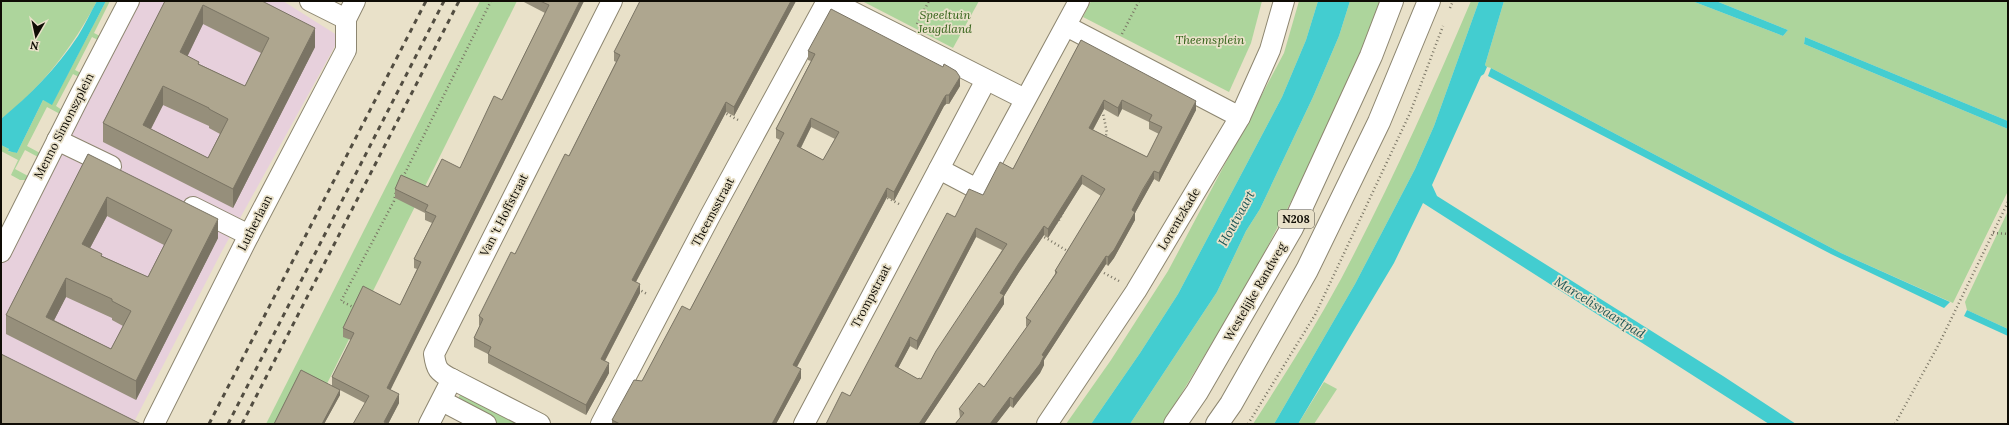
<svg xmlns="http://www.w3.org/2000/svg" width="2009" height="425" font-family="Lora,serif">
	<style>
		.commercial { fill: #e7d0dc }
		.green { fill: #add59c }
		.water { fill: #43cdd0 }
		.lines { fill: none; stroke-linecap: round; stroke-linejoin: round }
		.minor-casing { stroke: #8d8670; stroke-width: 22 }
		.major-casing { stroke: #8d8670; stroke-width: 24 }
		.path { stroke: #797464; stroke-width: 2.5; stroke-dasharray: 1 3; stroke-linecap: butt }
		.minor { stroke: #fff; stroke-width: 20 }
		.major { stroke: #fff; stroke-width: 22 }
		.rail { stroke: #524d41; stroke-width: 3; stroke-dasharray: 5 5; stroke-linecap: butt }
		.wall { fill: #968f7b; fill-rule: evenodd }
		.shaded-wall { fill: #7a7464 }
		.building { fill: #aea68f; stroke: #7a7464; fill-rule: evenodd }
		.labels { text-anchor: middle; stroke-width: 3.5; stroke-linejoin: round; paint-order: stroke }
		.shield { fill: #e9e1c9; stroke: #504c40; stroke-width: 1 }
		.shield-label { font-size: 11px; font-weight: bold; fill: #0f0c05 }
		.park-label { font-size: 12px; font-style: italic; fill: #326117; stroke: #e9e1c9 }
		.street-label { font-size: 12px; fill: #0f0c05; stroke: #e9e1c9 }
		.water-label { font-size: 13px; font-style: italic; fill: #1b5455; stroke: #e9e1c9 }
	</style>
	<rect width="100%" height="100%" fill="#e9e1c9"/>
	<polygon class="commercial" points="121,1 283,1 340,37 222,251 133,424 1,424 1,239"/>
	<g class="green">
		<path d="M1,1h96c-25,47 -54,85 -96,118z"/>
		<polygon points="106,1 110,1 94,33 100,36 98,40 92,37 75,70 81,73 79,77 73,74 56,106 62,110 60,114 47,107 27,146 40,153 38,157 25,150 15,169 28,176 26,180 20,180 11,175 18,160 1,151 1,145 9,149 8,151 10,152 11,151 17,153 43,100 52,104"/>
		<polygon points="480,1 517,1 307,424 266,424"/>
		<polygon points="862,1 979,1 953,48"/>
		<polygon points="1091,1 1262,1 1251,43 1229,92 1083,17"/>
		<polygon points="1299,1 1318,1 1306,40 1282,97 1178,294 1140,353 1091,424 1066,424 1111,360 1168,271 1284,53"/>
		<polygon points="1350,1 1383,1 1344,100 1249,282 1163,424 1130,424 1217,292 1246,231 1260,209 1313,97 1339,36"/>
		<path d="M1471,1h8l-45,125 -19,43 -60,115 -81,140h-21c31,-48 61,-95 88,-145 48,-91 90,-184 130,-278z"/>
		<polygon points="1504,1 1692,1 1783,36 1788,30 1716,1 2008,1 2008,121 1805,37 1804,44 2008,129 2008,191 1953,303 1841,253 1491,68 1487,67 1485,65"/>
		<polygon points="2008,211 2008,329 1967,310 1965,302"/>
		<polygon points="1324,382 1337,389 1314,424 1298,424"/>
		<polygon points="461,393 521,424 484,424 453,408"/>
	</g>
	<g class="water">
		<path d="M97,1h9l-54,104 -9,-5 -26,53 -9,-2 1,-2 -8,-4v-26c29,-24 56,-51 77,-83 7,-11 12,-23 19,-35z"/>
		<polygon points="1318,1 1350,1 1339,36 1313,97 1260,209 1246,231 1217,292 1130,424 1091,424 1140,353 1178,294 1282,97 1306,40"/>
		<polygon points="1479,1 1504,1 1485,65 1487,67 1484,74 1481,76 1432,185 1437,196 1723,376 1796,424 1769,424 1423,203 1394,263 1298,424 1274,424 1355,284 1415,169 1434,126"/>
		<polygon points="1692,1 1716,1 1788,30 1783,36"/>
		<polygon points="1805,37 2008,121 2008,129 1804,44"/>
		<polygon points="1491,68 1841,253 1950,302 1944,308 1831,254 1488,76"/>
		<polygon points="1967,310 2008,329 2008,336 1964,316"/>
	</g>
	<g class="lines">
		<g class="minor-casing">
			<g id="minor">
				<polyline points="310,1 346,19"/>
				<polyline points="831,1 1025,99"/>
				<polyline points="1066,26 1240,117"/>
				<polyline points="57,140 111,166"/>
				<polyline points="939,169 977,189 1079,1"/>
				<polyline points="193,207 249,235"/>
				<polyline points="1,252 80,95 129,1"/>
				<polyline points="452,379 540,424"/>
				<polyline points="442,401 486,424"/>
				<polyline points="154,424 249,235 346,50 346,19 355,1"/>
				<path d="M429,424l23,-45c-14,-7 -16,-10 -18,-25l178,-353"/>
				<polyline points="601,424 710,216 827,1"/>
				<polyline points="804,424 986,80"/>
				<polyline points="1047,424 1136,291 1240,117 1270,50 1284,1"/>
			</g>
		</g>
		<g class="major-casing">
			<g id="major">
				<polyline points="1175,424 1197,392 1292,228 1371,56 1392,1"/>
				<polyline points="1217,424 1231,404 1307,270 1379,122 1429,1"/>
			</g>
		</g>
		<g class="path">
			<polyline points="1450,8 1453,1"/>
			<polyline points="917,24 929,1"/>
			<polyline points="1122,34 1139,1"/>
			<polyline points="723,112 740,121"/>
			<polyline points="1101,112 1103,113 1107,133 1104,139"/>
			<polyline points="403,177 491,1"/>
			<polyline points="884,196 899,204"/>
			<polyline points="1056,223 1058,222 1063,213"/>
			<polyline points="1993,233 2008,234"/>
			<polyline points="1041,235 1069,252"/>
			<polyline points="1104,273 1119,281"/>
			<polyline points="638,289 647,294"/>
			<polyline points="355,308 341,301 394,201 396,191"/>
			<polyline points="1248,424 1315,315 1410,113 1443,26"/>
			<polyline points="1895,424 1940,342 2008,202"/>
		</g>
		<use href="#minor" class="minor"/>
		<use href="#major" class="major"/>
		<g class="rail">
			<polyline points="209,424 426,1"/>
			<polyline points="228,424 444,1"/>
			<polyline points="242,424 459,1"/>
		</g>
	</g>
	<g class="wall">
		<path d="M165,1h97l53,46 -82,161 -130,-66v-19zM203,24l58,29 -16,33 -46,-22 -12,-8zM163,105l46,21v2l11,6 -12,24 -57,-29z"/>
		<polygon points="522,1 584,1 390,390 399,403 388,424 365,403 340,390 340,395 324,424 274,424 332,386 332,377 351,340 343,337 343,328 400,305 417,269 414,268 414,259 432,223 425,220 425,213 395,198 395,189 428,187 460,168 502,100 545,13"/>
		<polygon points="796,1 734,116 726,112 636,282 640,293 605,361 609,373 586,415 488,363 488,354 474,347 474,338 480,326 479,325 479,316 515,254 569,156 616,62 614,61 614,52"/>
		<path d="M1081,40l115,70 -37,72 -5,-3 -19,34v7l-21,38 -6,8 -2,-2 -62,96v5l-4,8 -27,35 -3,-2 -14,18h-41l5,-6 -1,-9 25,-22 43,-60 -1,-1v-8l29,-44v-3l46,-75 -19,-12 -34,54 -4,-3 -25,37 -15,24v8l-80,120h-98l24,-28 105,-179 28,-22 30,-26zM1104,109l14,8 4,-8 27,13v7l10,5 -12,23 -54,-27zM976,237l26,13 -81,129h-3l-20,-11 12,-22 7,4z"/>
		<path d="M808,51l152,35 -11,18h-3l-2,2 -50,95 -7,-4 -90,170 4,11 -25,46h-164v-4l30,-39 48,-71 90,-170 -4,-2v-9l35,-68 -3,-1zM811,127l24,12 -12,21 -22,-12z"/>
		<path d="M88,154l130,84 -82,162 -130,-66v-19zM107,216l57,29 -16,32 -46,-21 -12,-8zM66,297l46,21v2l11,6 -12,23 -57,-29z"/>
	</g>
	<g class="shaded-wall">
		<polygon points="580,1 584,1 387,397 387,388"/>
		<polygon points="791,1 796,1 734,116 734,107"/>
		<polygon points="203,5 203,24 180,72 180,52"/>
		<polygon points="315,28 315,47 233,208 233,189"/>
		<polygon points="960,77 960,86 949,104 949,95"/>
		<polygon points="163,86 163,105 143,144 143,125"/>
		<polygon points="946,95 946,104 944,106 894,201 894,192 944,98"/>
		<polygon points="1104,100 1104,109 1089,137 1089,128"/>
		<polygon points="1122,100 1122,109 1118,117 1118,108"/>
		<polygon points="1196,101 1196,110 1159,182 1159,173"/>
		<polygon points="726,102 726,112 632,289 632,280"/>
		<polygon points="811,118 811,127 797,155 797,146"/>
		<polygon points="1154,171 1154,179 1135,213 1135,220 1114,258 1108,266 1108,257 1132,210"/>
		<polygon points="1082,175 1082,184 1048,238 1048,229"/>
		<polygon points="887,188 887,197 793,374 793,365"/>
		<polygon points="107,197 107,216 82,263 82,244"/>
		<polygon points="218,219 218,238 136,400 136,381"/>
		<polygon points="1044,226 1044,235 1019,272 1004,296 1004,304 924,424 919,424 1019,263"/>
		<polygon points="976,228 976,237 917,350 917,341"/>
		<polygon points="1106,256 1106,264 1044,360 1044,365 1040,373 1013,408 1013,399"/>
		<polygon points="66,278 66,297 46,336 46,317"/>
		<polygon points="640,284 640,293 601,368 601,359"/>
		<polygon points="910,337 910,346 895,374 895,366"/>
		<polygon points="609,363 609,373 586,415 586,405"/>
		<polygon points="801,369 801,378 776,424 772,424"/>
		<polygon points="340,390 340,395 324,424 322,424"/>
		<polygon points="399,394 399,403 388,424 384,422"/>
		<polygon points="1010,397 1010,406 996,424 990,424"/>
	</g>
	<g class="building">
		<path d="M165,1h97l53,27 -82,161 -130,-66zM203,5l66,33 -24,48 -47,-22 1,-2 -19,-10zM163,86l46,22v1l19,10 -20,39 -65,-33z"/>
		<polygon points="540,1 580,1 387,388 399,394 384,422 388,424 353,424 369,396 332,377 354,333 343,328 363,286 400,305 421,262 414,259 436,216 425,211 428,205 395,189 401,175 428,187 442,159 460,168 494,96 502,100 549,5"/>
		<polygon points="640,1 791,1 734,107 726,102 632,280 640,284 601,359 609,363 586,405 488,354 491,347 474,338 483,319 479,316 511,252 515,254 565,154 569,156 620,55 614,52"/>
		<path d="M831,9l112,58 1,-3 12,7 4,6 -11,18h-3l-2,3 -50,94 -7,-4 -94,177 8,4 -29,55h-152l-8,-4 22,-40 8,1 40,-75 8,4 94,-177 -8,-4 39,-75 -7,-3zM811,118l28,14 -16,28 -26,-14z"/>
		<path d="M1081,40l115,61 -37,72 -5,-2 -11,18 -11,21 3,2 -21,38 -6,7 -2,-1 -64,99 2,1 -4,8 -27,35 -3,-2 -20,27h-35l9,-11 -5,-4 20,-26 5,4 47,-66 -5,-3 31,-46 -2,-1 50,-82 -23,-14 -34,54 -4,-3 -25,37 -19,30 4,2 -85,129h-93l16,-32 8,4 97,-183 8,4 14,-28 14,6 17,-33 13,7zM1104,100l14,8 4,-8 30,15 -3,6 13,6 -15,30 -58,-29zM976,228l31,16 -71,107 -15,28 -2,-1 -1,1 -23,-13 15,-29 7,4z"/>
		<path d="M88,154l130,65 -82,162 -130,-66zM107,197l65,33 -24,47 -47,-21 1,-2 -20,-10zM66,278l46,21v2l19,10 -20,38 -65,-32z"/>
		<polygon points="1,354 141,424 1,424"/>
		<polygon points="301,370 340,390 322,424 274,424"/>
	</g>
	<g class="labels">
		<rect class="shield" x="1278" y="210" width="36" height="18" rx="3"/>
		<g class="shield-label">
			<text x="1296" y="223">N208</text>
		</g>
		<g class="park-label">
			<text x="945" y="19">Speeltuin<tspan x="945" dy="14">Jeugdland</tspan></text>
			<text x="1210" y="44">Theemsplein</text>
		</g>
		<g class="street-label">
			<text transform="translate(64 126) rotate(-63)" y="4">Menno Simonszplein</text>
			<text transform="translate(713 212) rotate(-62)" y="4">Theemsstraat</text>
			<text transform="translate(504 215) rotate(-63)" y="4">Van 't Hoffstraat</text>
			<text transform="translate(1179 219) rotate(-59)" y="4">Lorentzkade</text>
			<text transform="translate(255 223) rotate(-63)" y="4">Lutherlaan</text>
			<text transform="translate(1255 292) rotate(-60)" y="4">Westelijke Randweg</text>
			<text transform="translate(871 296) rotate(-62)" y="4">Trompstraat</text>
		</g>
		<g class="water-label">
			<text transform="translate(1236 218) rotate(-61)" y="5">Houtvaart</text>
			<text transform="translate(1600 307) rotate(32)" y="5">Marcelisvaartpad</text>
		</g>
	</g>
	<rect width="2009" height="425" fill="none" stroke="#0f0c05" stroke-width="4"/>
	<g transform="translate(36 36) rotate(189)" stroke="#e9e1c9" stroke-width="3" paint-order="stroke">
	<path d="M0-3L7 15L0 10L-7 15Z" fill="#0f0c05"/>
	<text y="-6" font-size="11" font-weight="bold" text-anchor="middle" fill="#0f0c05">N</text>
	</g>
</svg>
